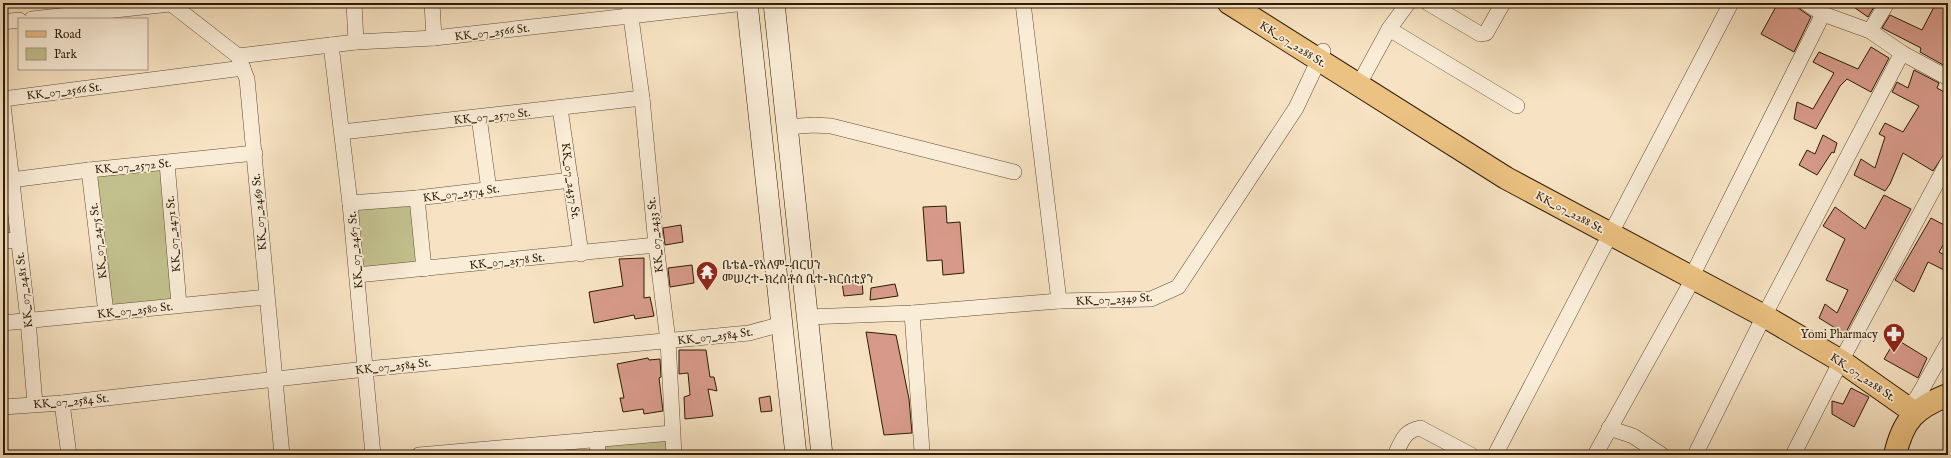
<svg xmlns="http://www.w3.org/2000/svg" width="1951" height="458" font-family="'IM FELL English','Noto Serif Ethiopic',serif">
	<style>
		.green { fill: #c3c28f; stroke: #786e4a }
		.building { fill: #d79a8a; stroke: #2d1b04 }
		.lines { fill: none; stroke-linecap: round; stroke-linejoin: round }
		.street-casing { stroke: #604d34; stroke-width: 16 }
		.secondary-casing { stroke: #2d1b04; stroke-width: 22 }
		.primary-casing { stroke: #2d1b04; stroke-width: 24 }
		.highway-casing { stroke: #2d1b04; stroke-width: 24 }
		.street { stroke: #faedd8; stroke-width: 15 }
		.secondary { stroke: #faedd8; stroke-width: 21 }
		.primary { stroke: #ecc282; stroke-width: 22 }
		.highway { stroke: #ecc282; stroke-width: 22 }
		.labels { text-anchor: middle; stroke-width: 3.5; stroke-linejoin: round; paint-order: stroke }
		.street-label { font-size: 12px; fill: #2d1b04; stroke: #faedd8 }
		.poi-label { font-size: 12px; fill: #2d1b04; stroke: #faedd8; text-anchor: start }
	</style>
	<rect width="100%" height="100%" fill="#f7e3c3"/>
	<filter id="stains"><feTurbulence type="fractalNoise" baseFrequency=".005" numOctaves="4"/><feColorMatrix values="0 0 0 0 .2 0 0 0 0 .09 0 0 0 0 .02 0 0 0 .5 -.17"/></filter>
	<radialGradient id="worn" r=".72"><stop offset=".6" stop-color="#630" stop-opacity="0"/><stop offset="1" stop-color="#630" stop-opacity=".3"/></radialGradient>
	<g class="green">
		<polygon points="3,102 18,240 3,241"/>
		<polygon points="167,163 179,305 106,313 89,170"/>
		<polygon points="417,198 424,269 357,275 350,203"/>
		<polygon points="672,433 674,455 598,455 597,439"/>
	</g>
	<g class="building">
		<polygon points="1778,3 1791,3 1811,17 1794,52 1761,34"/>
		<polygon points="1848,3 1867,3 1874,7 1868,17"/>
		<polygon points="1936,3 1948,3 1948,58 1945,66 1920,52 1921,48 1882,28 1890,15 1922,30"/>
		<polygon points="1871,47 1889,58 1871,92 1847,79 1840,86 1816,129 1794,119 1797,102 1813,109 1834,73 1813,62 1819,52 1858,69"/>
		<polygon points="1914,70 1939,83 1937,88 1948,94 1948,148 1933,171 1903,153 1890,184 1885,191 1854,175 1861,159 1875,168 1885,137 1879,134 1885,123 1903,132 1919,106 1892,92 1897,82 1908,88"/>
		<polygon points="1823,135 1837,143 1834,153 1832,152 1817,175 1799,165 1807,150 1815,154"/>
		<polygon points="1884,195 1911,209 1845,334 1819,318 1825,304 1837,313 1848,290 1826,280 1845,239 1823,226 1835,207 1865,229"/>
		<polygon points="946,206 947,223 960,222 964,273 943,275 942,260 927,261 923,207"/>
		<polygon points="1931,218 1948,227 1948,237 1939,252 1948,257 1948,272 1928,262 1914,292 1895,280"/>
		<polygon points="681,225 683,242 665,245 663,228"/>
		<polygon points="644,258 644,298 650,297 654,316 635,319 634,315 594,323 589,292 623,286 619,259"/>
		<polygon points="692,265 694,283 670,287 668,268"/>
		<polygon points="862,280 863,294 844,296 842,282"/>
		<polygon points="895,284 898,296 870,300 871,288"/>
		<polygon points="866,332 896,335 909,399 912,433 884,435"/>
		<polygon points="1896,339 1927,358 1918,378 1884,359"/>
		<polygon points="679,350 706,350 710,377 714,377 717,391 708,389 713,416 685,419 684,397 690,395 688,373 679,374"/>
		<polygon points="648,358 649,360 660,359 661,377 659,378 663,411 644,414 643,409 623,412 620,398 624,398 617,364"/>
		<polygon points="1851,388 1869,397 1854,427 1832,414 1832,401 1843,404"/>
		<polygon points="770,396 772,411 761,412 759,398"/>
	</g>
	<g class="lines">
		<g class="street-casing">
			<g id="street">
				<polyline points="170,3 238,56 247,79 282,455"/>
				<polyline points="354,3 356,42"/>
				<polyline points="432,3 434,38"/>
				<polyline points="629,3 642,98 656,245 668,341 674,455"/>
				<polyline points="1023,3 1059,301"/>
				<polyline points="1428,3 1480,34 1486,33 1503,3"/>
				<polyline points="1806,3 1823,14 1870,31 1902,53 1948,78"/>
				<polyline points="32,19 170,4"/>
				<polyline points="3,22 19,20"/>
				<polyline points="1389,29 1517,106"/>
				<polyline points="1870,31 1887,3"/>
				<polyline points="331,45 350,203 373,455"/>
				<polyline points="238,56 356,42 434,38 745,3"/>
				<polyline points="1359,84 1389,29 1408,3"/>
				<polyline points="3,99 243,68"/>
				<polyline points="3,105 28,320 35,404"/>
				<polyline points="560,108 581,254"/>
				<polyline points="479,117 489,190"/>
				<polyline points="786,127 814,125 831,126 1014,172"/>
				<polyline points="342,132 642,98"/>
				<polyline points="167,163 179,305"/>
				<polyline points="89,170 106,313"/>
				<polyline points="11,180 89,170 255,153"/>
				<polyline points="417,198 424,269"/>
				<polyline points="350,203 417,198 571,180"/>
				<polyline points="3,241 18,240"/>
				<polyline points="357,275 656,245"/>
				<polyline points="912,313 922,451"/>
				<polyline points="807,317 912,313 1059,301 1151,299 1178,287 1296,108 1323,51"/>
				<polyline points="3,323 266,297"/>
				<polyline points="62,403 69,455"/>
				<polyline points="3,407 62,403 366,369 749,333 782,324"/>
				<polyline points="1909,407 1918,396 1948,343"/>
				<polyline points="1609,428 1633,436 1662,455"/>
				<polyline points="597,439 598,455"/>
				<polyline points="419,455 672,433"/>
				<path d="M1395,455c7,-14 9,-24 25,-27l51,27"/>
				<polyline points="1495,455 1731,3"/>
				<polyline points="1595,455 1693,279 1696,268 1823,14"/>
				<polyline points="1695,455 1764,316 1902,53"/>
				<polyline points="1793,455 1841,361 1948,162"/>
			</g>
		</g>
		<g class="secondary-casing">
			<g id="secondary">
				<polyline points="747,3 796,455"/>
				<polyline points="774,3 822,455"/>
			</g>
		</g>
		<g class="primary-casing">
			<polyline id="primary" points="1229,3 1506,178 1764,316 1841,361 1915,413"/>
		</g>
		<g class="highway-casing">
			<path id="highway" d="M1895,455c8,-35 20,-47 53,-60"/>
		</g>
		<use href="#street" class="street"/>
		<use href="#secondary" class="secondary"/>
		<use href="#primary" class="primary"/>
		<use href="#highway" class="highway"/>
	</g>
	<defs>
		<g id="temple-pin" transform="scale(1.15)"><path d="M0 17L-7.5 6A9.5 9.5 0 1 1 7.5 6Z" fill="#8f2418" stroke="#faedd8"/><path d="M0-6L5-2H3V0L6.5 2.5H4V6H1.5V3h-3V6H-4V2.5H-6.5L-3 0V-2H-5Z" fill="#fff"/></g>
		<g id="pharmacy-pin" transform="scale(1.15)"><path d="M0 17L-7.5 6A9.5 9.5 0 1 1 7.5 6Z" fill="#8f2418" stroke="#faedd8"/><path d="M-2-6h4v4h4v4h-4v4h-4v-4h-4v-4h4Z" fill="#fff"/></g>
	</defs>
	<g fill-rule="evenodd">
		<use href="#temple-pin" x="707" y="272"/>
		<use href="#pharmacy-pin" x="1894" y="334"/>
	</g>
	<g class="labels">
		<g class="street-label">
			<text transform="translate(492 32) rotate(-7)" y="4">KK_07_2566 St.</text>
			<text transform="translate(1293 44) rotate(32)" y="4">KK_07_2288 St.</text>
			<text transform="translate(64 91) rotate(-7)" y="4">KK_07_2566 St.</text>
			<text transform="translate(492 116) rotate(-6)" y="4">KK_07_2570 St.</text>
			<text transform="translate(133 166) rotate(-5)" y="4">KK_07_2572 St.</text>
			<text transform="translate(571 181) rotate(82)" y="4">KK_07_2437 St.</text>
			<text transform="translate(461 193) rotate(-7)" y="4">KK_07_2574 St.</text>
			<text transform="translate(259 212) rotate(-95)" y="4">KK_07_2469 St.</text>
			<text transform="translate(1570 212) rotate(28)" y="4">KK_07_2288 St.</text>
			<text transform="translate(173 234) rotate(-95)" y="4">KK_07_2471 St.</text>
			<text transform="translate(655 235) rotate(-96)" y="4">KK_07_2433 St.</text>
			<text transform="translate(98 241) rotate(-97)" y="4">KK_07_2475 St.</text>
			<text transform="translate(355 250) rotate(-95)" y="4">KK_07_2467 St.</text>
			<text transform="translate(507 261) rotate(-6)" y="4">KK_07_2578 St.</text>
			<text transform="translate(24 290) rotate(-97)" y="4">KK_07_2481 St.</text>
			<text transform="translate(1114 299) rotate(-3)" y="4">KK_07_2349 St.</text>
			<text transform="translate(135 310) rotate(-6)" y="4">KK_07_2580 St.</text>
			<text transform="translate(715 336) rotate(-7)" y="4">KK_07_2584 St.</text>
			<text transform="translate(393 366) rotate(-6)" y="4">KK_07_2584 St.</text>
			<text transform="translate(1863 377) rotate(34)" y="4">KK_07_2288 St.</text>
			<text transform="translate(71 401) rotate(-5)" y="4">KK_07_2584 St.</text>
		</g>
		<g class="poi-label">
			<text x="722" y="269">ቤቴል-የአለም-ብርሀን<tspan x="722" dy="14">መሠረተ-ክረስቶስ ቤተ-ክርስቲያን</tspan></text>
			<text x="1878" y="338" text-anchor="end">Yomi Pharmacy</text>
		</g>
	</g>
	<rect width="1951" height="458" fill="none" stroke="#f7e3c3" stroke-width="16"/>
	<rect x="4" y="4" width="1943" height="450" fill="none" stroke="#2d1b04" stroke-width="2"/>
	<rect x="8" y="8" width="1935" height="442" fill="none" stroke="#2d1b04"/>
	<rect x="18" y="18" width="130" height="52" fill="#faedd8" stroke="#a89983"/>
	<rect x="26" y="31" width="20" height="6" fill="#ecc282" stroke="#a89983"/>
	<text x="54" y="38" font-size="12" fill="#2d1b04">Road</text>
	<rect x="26" y="48" width="20" height="12" fill="#c3c28f" stroke="#a89983"/>
	<text x="54" y="58" font-size="12" fill="#2d1b04">Park</text>
	<rect width="100%" height="100%" filter="url(#stains)"/>
	<rect width="100%" height="100%" fill="url(#worn)"/>
</svg>
